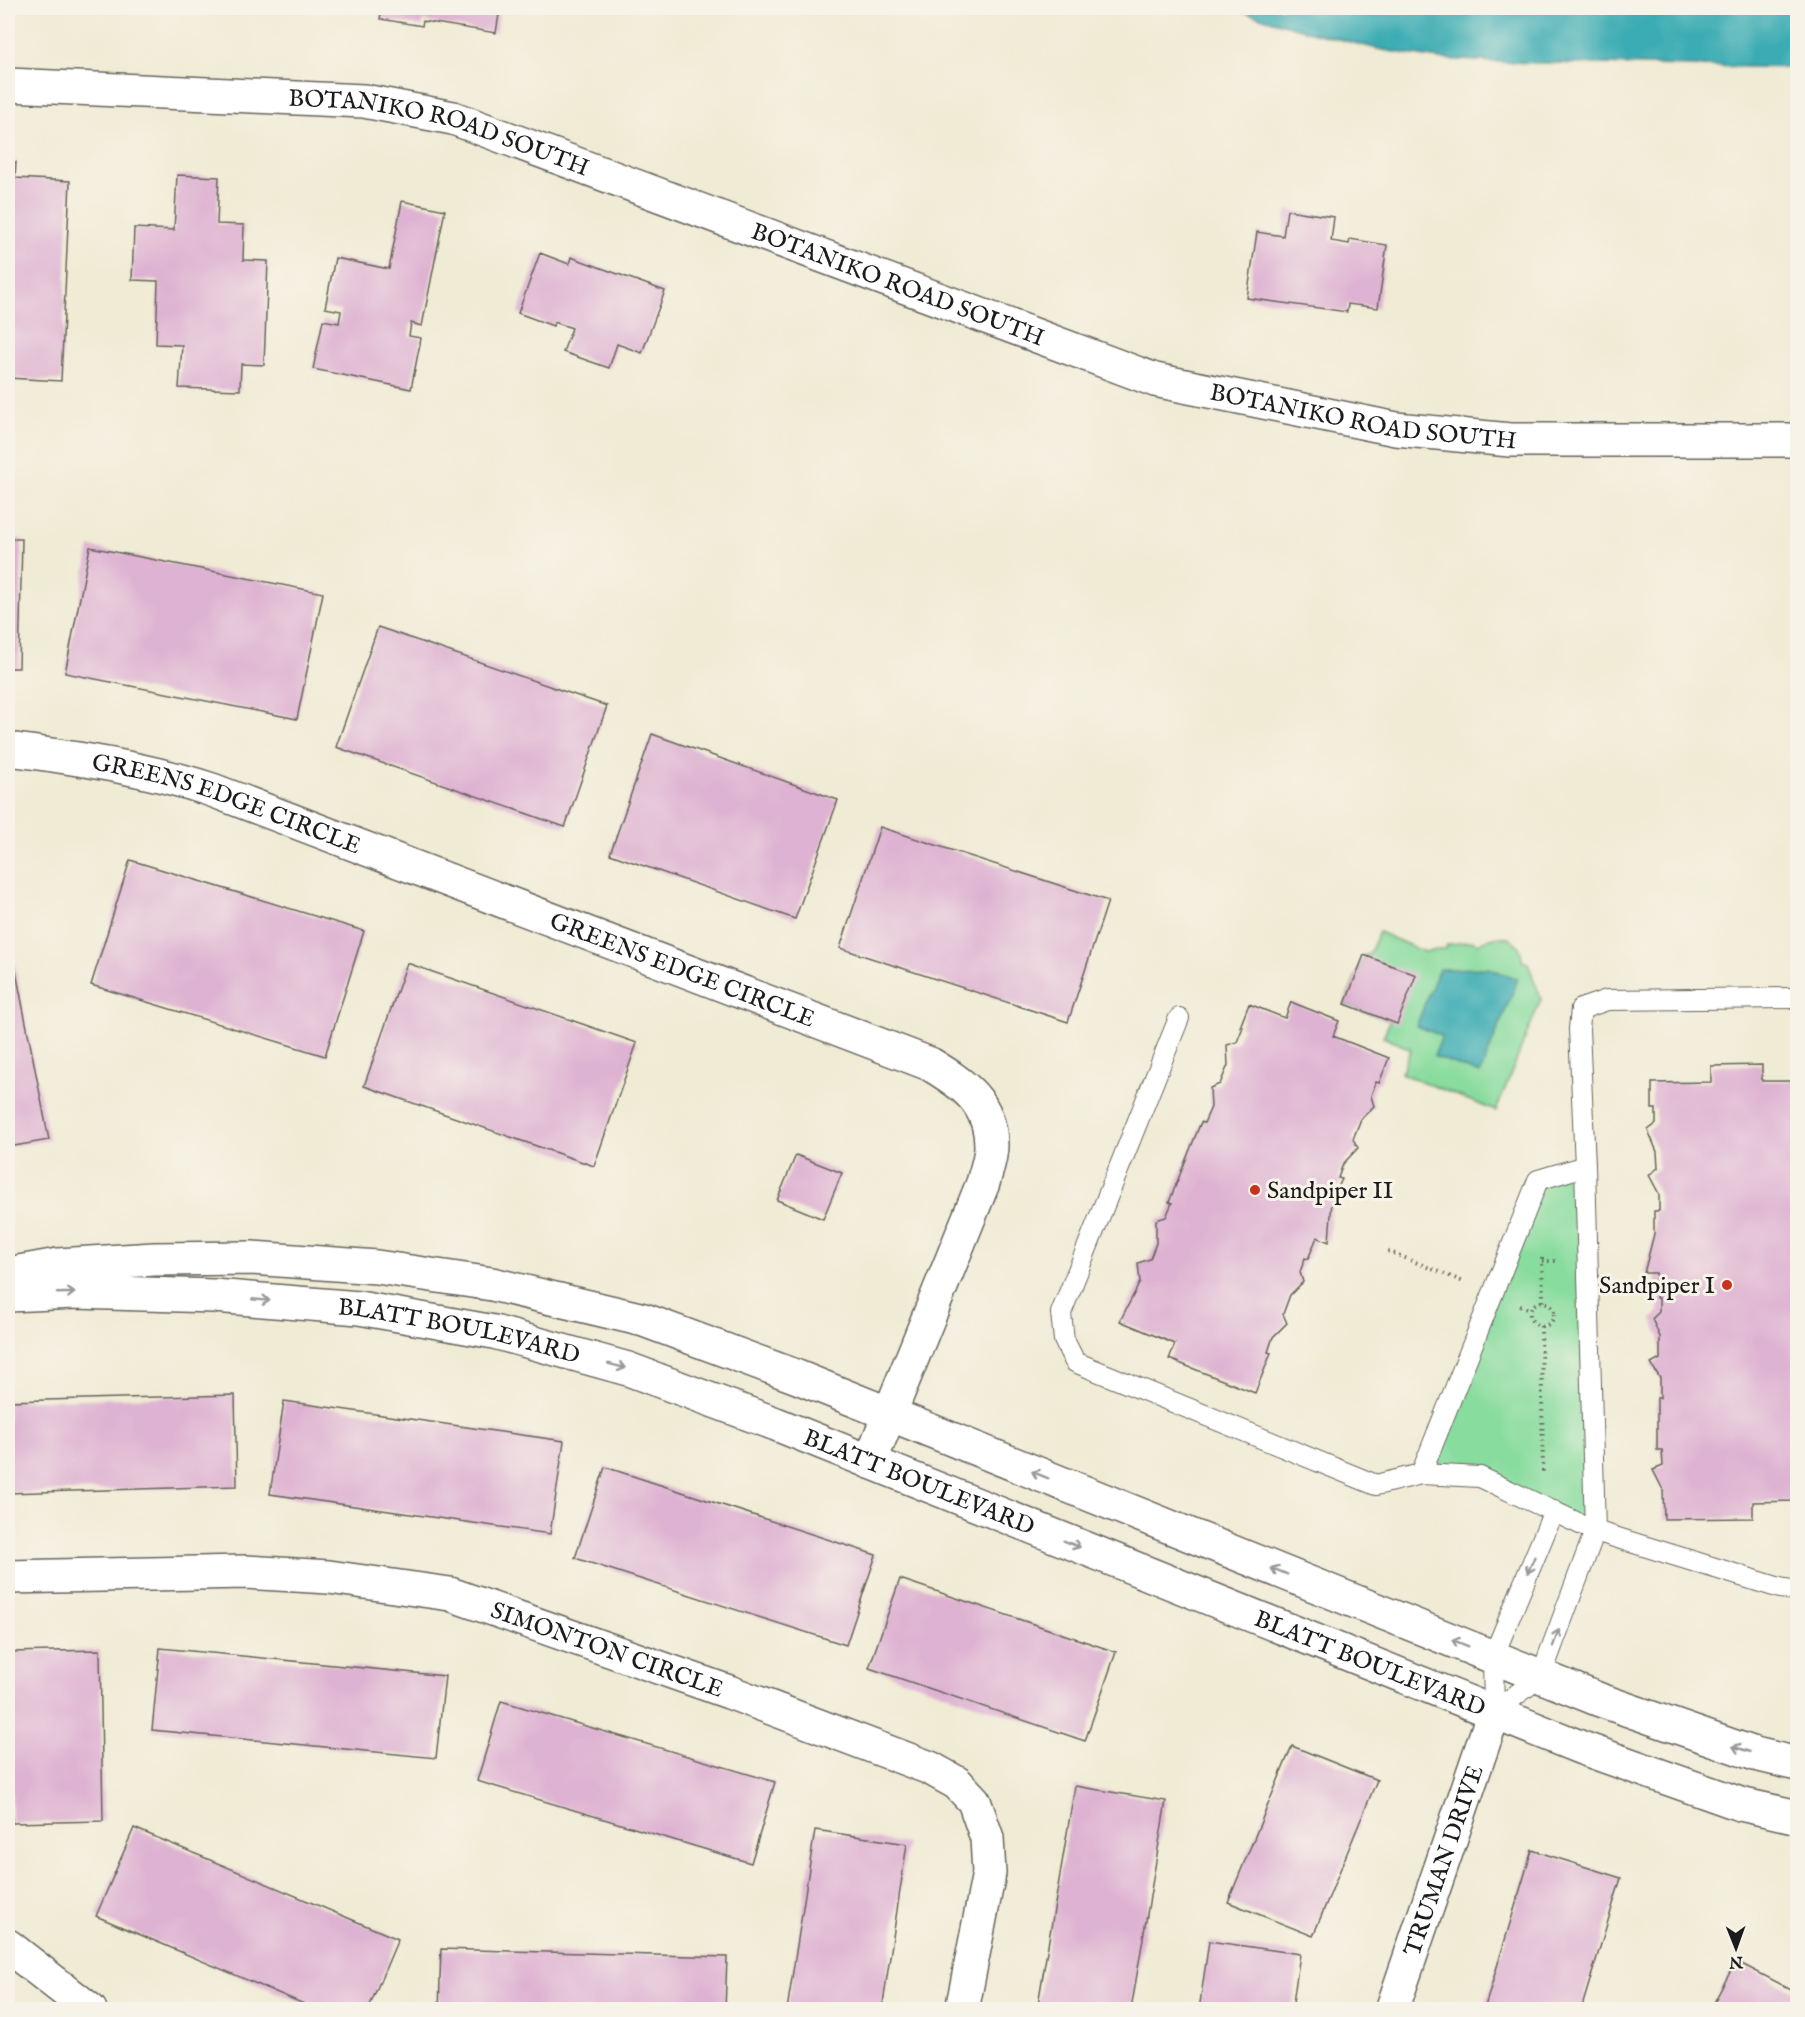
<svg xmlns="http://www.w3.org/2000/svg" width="1805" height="2017" font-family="'IM FELL English',serif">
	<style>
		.green { fill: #88dc9e; stroke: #527c5d; stroke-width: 1.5 }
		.water { fill: #3aacb3; stroke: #2b6468; stroke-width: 1.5 }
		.building { fill: #deb2d2 }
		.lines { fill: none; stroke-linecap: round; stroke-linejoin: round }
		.service-casing { stroke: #66645c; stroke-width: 22 }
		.minor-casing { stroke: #66645c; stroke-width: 36 }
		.tertiary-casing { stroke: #66645c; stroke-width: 36 }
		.path { stroke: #66645c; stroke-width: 4; stroke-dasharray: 1.5 4.5; stroke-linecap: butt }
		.service { stroke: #fff; stroke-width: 20 }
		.minor { stroke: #fff; stroke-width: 33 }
		.tertiary { stroke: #fff; stroke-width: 33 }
		.oneway { stroke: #999 }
		.poi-dot { fill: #c8321e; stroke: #f7f3e8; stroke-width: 2 }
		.labels { text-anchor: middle; stroke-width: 6; stroke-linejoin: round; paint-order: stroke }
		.street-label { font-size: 24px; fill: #1c1c1c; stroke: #f7f3e8 }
		.poi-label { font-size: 24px; fill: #1c1c1c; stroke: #f7f3e8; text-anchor: start }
	</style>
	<rect width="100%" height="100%" fill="#f7f3e8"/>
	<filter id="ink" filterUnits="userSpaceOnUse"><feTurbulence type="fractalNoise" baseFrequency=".0167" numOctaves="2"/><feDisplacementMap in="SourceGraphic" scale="12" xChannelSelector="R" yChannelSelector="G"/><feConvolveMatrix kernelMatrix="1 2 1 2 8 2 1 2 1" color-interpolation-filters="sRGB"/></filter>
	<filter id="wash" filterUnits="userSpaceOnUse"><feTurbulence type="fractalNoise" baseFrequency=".008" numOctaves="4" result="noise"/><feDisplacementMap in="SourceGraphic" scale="24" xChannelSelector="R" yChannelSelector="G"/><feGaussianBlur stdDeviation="1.35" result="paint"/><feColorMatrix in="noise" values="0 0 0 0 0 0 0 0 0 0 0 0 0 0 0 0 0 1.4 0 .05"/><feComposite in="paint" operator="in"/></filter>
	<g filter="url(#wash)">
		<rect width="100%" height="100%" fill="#f0ebd4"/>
		<g class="green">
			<path d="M1379,932l45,20 21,-3 2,-4 25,-4 6,3c19,-13 44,-9 44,17l6,2 13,36 -45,112 -95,-38 10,-24 -28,-12 7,-16 -45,-17 19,-49h5z"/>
			<polygon points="1585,1166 1595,1531 1480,1477 1421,1474 1538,1180"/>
		</g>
		<g class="water">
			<polygon points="1230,8 1797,8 1797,68 1498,62 1439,59 1382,50 1310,32"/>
			<polygon points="1488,968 1518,979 1480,1074 1434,1056 1442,1036 1416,1026 1439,969"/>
		</g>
		<g id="blocks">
			<g class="building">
				<polygon points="200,8 242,8 241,11 200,9"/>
				<polygon points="382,8 500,8 496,33 423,21 422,26 380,19"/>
				<polygon points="8,162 16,162 15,178 70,181 61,381 8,378"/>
				<polygon points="177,175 219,177 217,224 244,225 243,260 268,261 264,365 241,364 240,390 179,388 182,345 156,344 158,281 132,280 134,228 174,230"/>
				<polygon points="402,201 445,210 422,326 411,323 409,336 421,338 411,389 313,369 323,320 339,323 341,311 325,308 335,258 389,269"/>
				<polygon points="1287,210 1334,217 1331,241 1349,244 1350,239 1387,245 1378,308 1348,304 1347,312 1247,298 1257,232 1283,236"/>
				<polygon points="540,253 569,264 571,257 665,291 642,353 617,344 609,368 563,352 572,328 554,322 553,326 518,313"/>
				<polygon points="8,539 22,539 19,668 8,668"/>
				<polygon points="90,547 323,593 297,719 65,673"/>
				<polygon points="378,627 607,706 565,827 336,747"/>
				<polygon points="652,734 838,800 795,919 610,854"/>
				<polygon points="880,827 1108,901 1068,1022 840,948"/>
				<polygon points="130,860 364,931 325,1056 91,985"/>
				<polygon points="8,931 49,1140 8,1147"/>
				<polygon points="1364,955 1416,975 1397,1024 1345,1004"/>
				<polygon points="407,963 637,1043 594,1166 364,1086"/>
				<polygon points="1291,1002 1339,1021 1333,1036 1389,1058 1379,1083 1376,1082 1371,1096 1374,1106 1361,1119 1353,1139 1358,1148 1343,1164 1338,1178 1342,1179 1332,1200 1329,1242 1317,1237 1308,1259 1305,1258 1300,1272 1303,1282 1290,1295 1283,1314 1287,1323 1273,1337 1268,1352 1271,1353 1255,1393 1169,1359 1175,1344 1120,1321 1140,1282 1138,1263 1150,1259 1156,1243 1156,1220 1166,1217 1172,1203 1169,1202 1201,1122 1204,1123 1211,1107 1210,1088 1220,1084 1228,1065 1227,1045 1237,1042 1243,1027 1240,1027 1249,1004 1285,1018"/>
				<polygon points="1762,1065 1762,1081 1798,1081 1798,1501 1753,1502 1753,1518 1664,1519 1663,1490 1653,1470 1663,1466 1662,1450 1657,1450 1657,1398 1660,1398 1660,1378 1651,1364 1660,1359 1660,1337 1652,1319 1659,1312 1659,1298 1656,1298 1656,1273 1644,1273 1654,1234 1654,1211 1659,1211 1659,1194 1649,1175 1658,1168 1657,1152 1648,1130 1656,1124 1656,1109 1652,1109 1652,1083 1711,1082 1711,1066"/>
				<polygon points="796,1155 842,1173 823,1219 777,1200"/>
				<polygon points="235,1395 237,1486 8,1493 8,1401"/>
				<polygon points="284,1401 564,1441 550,1534 270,1494"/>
				<polygon points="605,1467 876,1555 846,1645 575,1558"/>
				<polygon points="900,1579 1116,1652 1085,1741 869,1668"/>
				<polygon points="160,1648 445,1676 436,1758 152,1730"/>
				<polygon points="100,1650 103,1821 12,1823 9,1652"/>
				<polygon points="501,1701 775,1782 751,1863 477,1781"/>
				<polygon points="1292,1746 1377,1780 1313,1936 1228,1902"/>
				<polygon points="1075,1786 1166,1801 1131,2010 1037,2010"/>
				<polygon points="134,1828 398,1939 368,2010 318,2010 96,1916"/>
				<polygon points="815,1830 907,1844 882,2010 787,2010"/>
				<polygon points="1532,1850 1621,1878 1581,2010 1484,2010"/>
				<polygon points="1209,1941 1300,1954 1292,2010 1199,2010"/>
				<polygon points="441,1949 727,1957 725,2010 439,2010"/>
				<polygon points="1736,1961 1798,1993 1798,2010 1710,2010"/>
			</g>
		</g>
	</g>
	<g filter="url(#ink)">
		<use href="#blocks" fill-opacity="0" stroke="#66645c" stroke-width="1.5"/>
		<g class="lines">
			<g class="service-casing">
				<g id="service">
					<polyline points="1179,1018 1061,1313 1064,1340 1075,1362 1376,1485 1421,1474 1480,1477 1595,1531 1780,1588 1798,1591"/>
					<polyline points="1421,1474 1538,1180 1585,1166"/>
					<polyline points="1494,1712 1541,1676 1595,1531 1585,1166 1579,1029 1581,1009 1607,1000 1798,998"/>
					<polyline points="1494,1712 1493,1657 1554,1511"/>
				</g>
			</g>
			<g class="minor-casing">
				<g id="minor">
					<path id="s1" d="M8,85l356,16 89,17 702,262 241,49 114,11h288"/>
					<path id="s2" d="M8,749c69,9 137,19 204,41l718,274c33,20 61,38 61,82 0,12 -5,25 -8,37l-113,279"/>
					<path id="s3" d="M8,1577l237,-5 84,5 121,17 279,98 201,76 27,15 17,18 13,37 2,35 -27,137"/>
					<polyline points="8,1946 90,2010"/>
					<path id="s4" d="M1392,2010l102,-298"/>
				</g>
			</g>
			<g class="tertiary-casing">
				<g id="tertiary">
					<polyline points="8,1274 58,1265 154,1259 252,1258 377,1267 492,1284 644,1320 795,1376 1600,1700 1755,1754 1798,1764"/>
					<path id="s5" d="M8,1295l67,-3 139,4 145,12 135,24 134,37 148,55 806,324 158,56 58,13"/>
				</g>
			</g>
			<g class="path">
				<polyline points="1388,1251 1464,1282"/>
				<polyline points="1542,1258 1543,1302"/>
				<polyline points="1542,1261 1556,1261"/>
				<circle cx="1542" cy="1314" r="12"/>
				<polyline points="1520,1306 1531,1310"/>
				<polyline points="1541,1326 1543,1472"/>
			</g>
			<use href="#service" class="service"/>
			<use href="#minor" class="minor"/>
			<use href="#tertiary" class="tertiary"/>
		</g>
		<defs><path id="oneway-shaft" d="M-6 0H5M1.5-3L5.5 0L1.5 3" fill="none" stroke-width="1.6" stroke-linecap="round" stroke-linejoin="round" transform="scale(1.5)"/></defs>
		<g class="oneway">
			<use href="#oneway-shaft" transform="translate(66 1293) rotate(-2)"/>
			<use href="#oneway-shaft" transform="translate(261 1300) rotate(5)"/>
			<use href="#oneway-shaft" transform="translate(617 1366) rotate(15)"/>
			<use href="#oneway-shaft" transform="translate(1040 1475) rotate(-158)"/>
			<use href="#oneway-shaft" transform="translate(1072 1544) rotate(22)"/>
			<use href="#oneway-shaft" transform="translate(1531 1565) rotate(113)"/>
			<use href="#oneway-shaft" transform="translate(1279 1571) rotate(-158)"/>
			<use href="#oneway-shaft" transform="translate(1556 1638) rotate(-70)"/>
			<use href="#oneway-shaft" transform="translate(1460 1643) rotate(-158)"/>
			<use href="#oneway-shaft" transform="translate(1741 1749) rotate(-161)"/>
		</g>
	</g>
	<g class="poi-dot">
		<circle cx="1255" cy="1190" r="6"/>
		<circle cx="1727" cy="1285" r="6"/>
	</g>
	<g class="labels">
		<g class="street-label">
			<text dy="8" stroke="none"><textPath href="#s1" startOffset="436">BOTANIKO ROAD SOUTH</textPath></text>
			<text dy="8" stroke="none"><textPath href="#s1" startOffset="922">BOTANIKO ROAD SOUTH</textPath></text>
			<text dy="8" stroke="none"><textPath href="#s1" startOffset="1408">BOTANIKO ROAD SOUTH</textPath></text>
			<text dy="8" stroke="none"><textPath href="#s2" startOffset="226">GREENS EDGE CIRCLE</textPath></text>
			<text dy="8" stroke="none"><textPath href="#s2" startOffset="712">GREENS EDGE CIRCLE</textPath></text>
			<text dy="8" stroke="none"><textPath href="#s5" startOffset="454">BLATT BOULEVARD</textPath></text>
			<text dy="8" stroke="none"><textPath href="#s5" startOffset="940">BLATT BOULEVARD</textPath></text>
			<text dy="8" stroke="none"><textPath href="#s3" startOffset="610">SIMONTON CIRCLE</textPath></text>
			<text dy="8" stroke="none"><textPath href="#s5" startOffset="1426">BLATT BOULEVARD</textPath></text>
			<text dy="8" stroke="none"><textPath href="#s4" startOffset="158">TRUMAN DRIVE</textPath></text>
		</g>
		<g class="poi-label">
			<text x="1267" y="1198">Sandpiper II</text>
			<text x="1715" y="1293" text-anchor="end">Sandpiper I</text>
		</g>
	</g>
	<rect width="1805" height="2017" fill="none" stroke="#f7f3e8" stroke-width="30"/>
	<g transform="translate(1736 1948) rotate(179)" stroke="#f7f3e8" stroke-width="4.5" paint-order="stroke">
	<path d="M0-4.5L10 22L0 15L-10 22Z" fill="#1c1c1c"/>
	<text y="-9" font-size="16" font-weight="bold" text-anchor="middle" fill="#1c1c1c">N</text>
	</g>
</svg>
